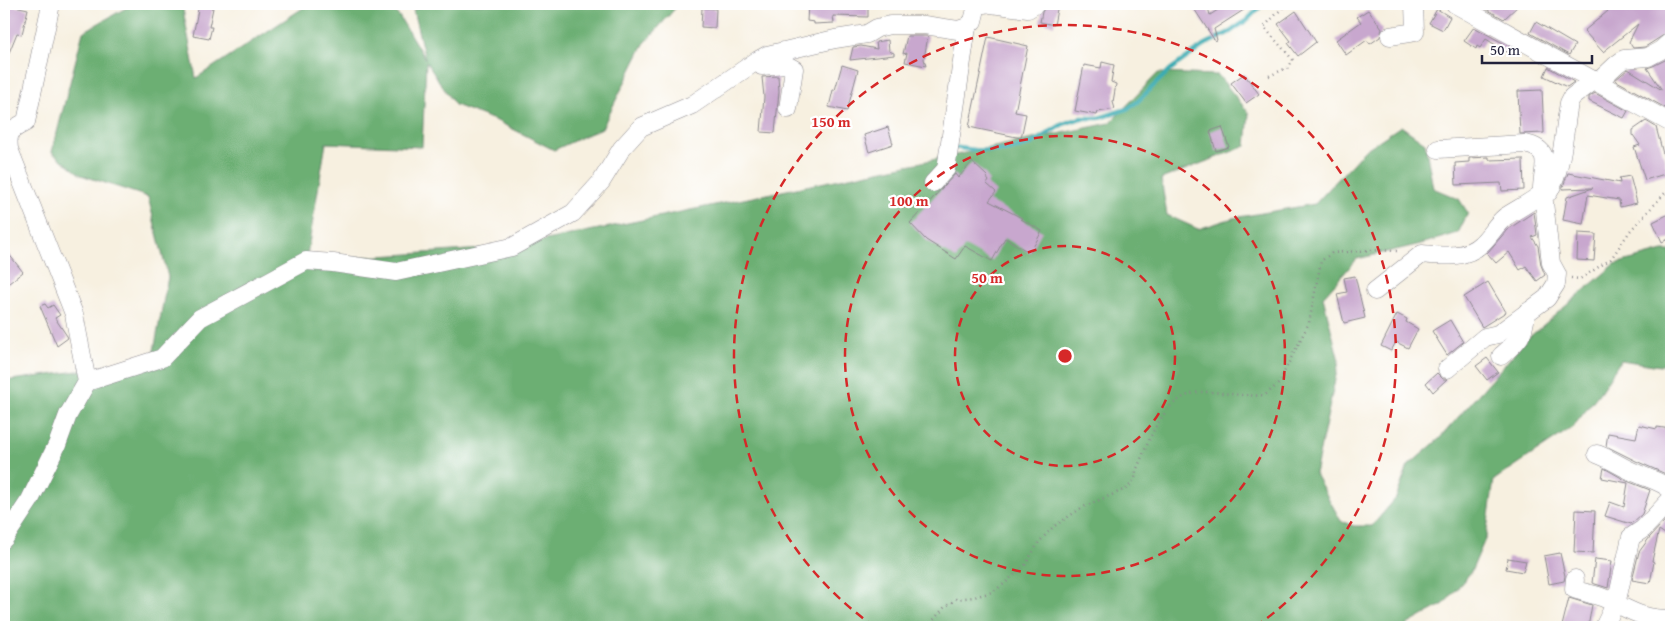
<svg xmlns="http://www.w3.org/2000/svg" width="1675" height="631" font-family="'Gentium Book Plus',serif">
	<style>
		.forest { fill: #6caf73; stroke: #476857 }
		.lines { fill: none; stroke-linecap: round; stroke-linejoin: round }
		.stream { stroke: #3aacb3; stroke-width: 4.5 }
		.building { fill: #c8a7ce }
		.minor-casing { stroke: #8c898e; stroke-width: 19 }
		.path { stroke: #8c898e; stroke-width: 2.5; stroke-dasharray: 1 4; stroke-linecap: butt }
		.minor { stroke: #fff; stroke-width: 18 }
		.ring { fill: none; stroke: #d62828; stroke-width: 2.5; stroke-dasharray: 9 6 }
		.centre { fill: #d62828; stroke: #fff; stroke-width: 2.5 }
		.ring-label { font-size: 15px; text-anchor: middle; font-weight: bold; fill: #d62828; stroke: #fff; stroke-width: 4.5; stroke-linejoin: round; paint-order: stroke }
	</style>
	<rect width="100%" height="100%" fill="#fff"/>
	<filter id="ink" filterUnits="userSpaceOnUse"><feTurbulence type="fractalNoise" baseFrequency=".02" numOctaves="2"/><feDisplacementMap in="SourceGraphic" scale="10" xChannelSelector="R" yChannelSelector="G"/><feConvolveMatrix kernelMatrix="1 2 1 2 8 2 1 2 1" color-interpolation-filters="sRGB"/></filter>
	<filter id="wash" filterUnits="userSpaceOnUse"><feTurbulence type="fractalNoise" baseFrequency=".0096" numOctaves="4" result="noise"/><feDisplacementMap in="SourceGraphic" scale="20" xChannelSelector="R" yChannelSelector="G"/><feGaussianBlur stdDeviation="1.12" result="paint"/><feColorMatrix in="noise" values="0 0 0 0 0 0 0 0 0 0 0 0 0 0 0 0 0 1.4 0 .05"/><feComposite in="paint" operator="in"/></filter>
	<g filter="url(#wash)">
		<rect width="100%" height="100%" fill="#f7f0e0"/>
		<polygon class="forest" points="133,4 182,4 196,78 309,4 387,4 399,16 425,59 413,10 428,4 679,4 644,44 602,128 554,150 497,121 455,105 426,62 422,147 326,143 306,261 512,247 1110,123 1158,73 1218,75 1249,113 1246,146 1161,179 1167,215 1198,229 1233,218 1315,204 1365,150 1401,126 1425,143 1433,188 1459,199 1468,213 1458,233 1421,244 1357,259 1323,297 1339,361 1315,474 1341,521 1354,526 1372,526 1396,498 1408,466 1439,439 1527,339 1615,264 1663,251 1671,251 1671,360 1660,366 1621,360 1600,392 1573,427 1494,480 1486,537 1471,572 1444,604 1403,627 4,627 4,381 152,361 168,277 148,197 81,175 52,152 83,32"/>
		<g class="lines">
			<polyline class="stream" points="952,147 975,150 1004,151 1029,145 1063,124 1081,118 1099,118 1127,109 1137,102 1171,69 1206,44 1230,32 1247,20 1263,4"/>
		</g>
		<g id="blocks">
			<g class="building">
				<polygon points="199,4 212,4 211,8 213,8 209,27 212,27 209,39 193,36"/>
				<polygon points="808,4 868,4 868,17 833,16 834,23 814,24 814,22 807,21"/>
				<polygon points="1047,4 1058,4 1054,25 1040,22 1042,12"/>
				<polygon points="1191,4 1207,4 1210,15 1227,4 1253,4 1214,29 1217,40 1215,41"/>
				<polygon points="1490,4 1520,4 1504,19 1486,9"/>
				<polygon points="1601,4 1671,4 1671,15 1665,19 1670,26 1668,28 1670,31 1645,47 1633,48 1629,42 1638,24 1603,52 1584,31 1608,11"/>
				<polygon points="10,5 28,9 22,34 17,33 4,65 4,30"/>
				<polygon points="702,8 716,9 715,28 701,27"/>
				<polygon points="1437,9 1450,17 1443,30 1429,23"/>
				<polygon points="1368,10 1382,29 1380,37 1370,44 1367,40 1346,55 1336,40 1361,22 1357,17"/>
				<polygon points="1296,11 1316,42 1298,56 1288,43 1291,41 1278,24"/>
				<polygon points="1536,22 1575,45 1569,55 1530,33"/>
				<polygon points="1474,27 1510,47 1507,52 1486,39 1480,48 1477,46 1476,49 1464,41"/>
				<polygon points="907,36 928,36 924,59 926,66 905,62 907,53 903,54"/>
				<polygon points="988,37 1028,46 1015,112 1026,114 1021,138 969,127"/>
				<polygon points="888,40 889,51 894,53 894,55 850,60 853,47 861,46 877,49 876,42"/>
				<polygon points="1667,59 1671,68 1671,111 1615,80 1628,69 1662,90 1647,68 1653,66"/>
				<polygon points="1102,62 1114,65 1111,82 1116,84 1113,102 1115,109 1098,112 1097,115 1075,111 1084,65 1101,68"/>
				<polygon points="842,65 858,70 847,111 829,107 833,90 835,90"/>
				<polygon points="1548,67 1574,82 1567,87 1544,76"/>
				<polygon points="1244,74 1259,94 1246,103 1231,83"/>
				<polygon points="778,76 779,91 775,133 761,132 764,97 762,77"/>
				<polygon points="1542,90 1544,133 1520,134 1518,91"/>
				<polygon points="1595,93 1628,111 1624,118 1589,101 1589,97"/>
				<polygon points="1646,121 1656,127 1668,173 1645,180 1634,147 1640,145 1633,135 1633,130"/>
				<polygon points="888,127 893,144 869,152 864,135"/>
				<polygon points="1222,127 1229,147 1216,151 1210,131"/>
				<polygon points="1489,157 1489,160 1523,159 1524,190 1502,191 1501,183 1456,185 1455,163 1469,162 1469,158"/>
				<polygon points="972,162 987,176 986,177 989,181 987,184 996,192 989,201 1022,218 1021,219 1042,231 1030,253 1005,238 992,261 965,246 956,259 926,240 910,223 955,174 958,178"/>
				<polygon points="1568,173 1620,183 1619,178 1630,176 1637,203 1620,207 1619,200 1588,195 1583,224 1563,220 1567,197 1593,188 1562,189"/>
				<polygon points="1534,212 1537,235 1532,237 1538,246 1541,265 1545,275 1537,281 1526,266 1520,270 1509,252 1496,263 1487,253 1507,230"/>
				<polygon points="1671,213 1671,238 1662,242 1653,222"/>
				<polygon points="1578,233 1596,234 1594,261 1577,260"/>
				<polygon points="4,248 23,272 4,287"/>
				<polygon points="1355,276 1365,318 1344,323 1337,294 1347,292 1344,278"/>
				<polygon points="1488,282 1506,312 1482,327 1464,297"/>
				<polygon points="45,304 48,308 53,305 60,315 55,318 67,336 68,338 57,346 40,306"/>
				<polygon points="1397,314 1407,319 1406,322 1418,329 1408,348 1396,342 1391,351 1381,346"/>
				<polygon points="1450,320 1463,342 1447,355 1432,331"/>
				<polygon points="1487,358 1498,372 1487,380 1476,366"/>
				<polygon points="1437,373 1443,379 1447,379 1433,392 1426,383"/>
				<polygon points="1639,425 1657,429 1657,427 1671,429 1671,461 1668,475 1636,461 1606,446 1608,433 1636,438"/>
				<polygon points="1604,468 1627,481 1650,490 1642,514 1631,524 1605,516 1610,502 1624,507 1628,483 1602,478"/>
				<polygon points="1576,510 1595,511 1593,553 1574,552"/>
				<polygon points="1671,514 1671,538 1659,530 1652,561 1654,562 1650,583 1632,580 1639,552 1650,537"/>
				<polygon points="1560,553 1565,576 1564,581 1549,584 1544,556"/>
				<polygon points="1508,558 1526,561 1523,572 1506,569"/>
				<polygon points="1595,559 1612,561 1608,588 1592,583"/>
				<polygon points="1569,598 1592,605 1588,627 1562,626"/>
			</g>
		</g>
	</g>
	<g filter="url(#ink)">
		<use href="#blocks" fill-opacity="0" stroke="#8c898e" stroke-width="1"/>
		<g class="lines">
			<g class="minor-casing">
				<g id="minor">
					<polyline points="991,4 1028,9 1036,4"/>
					<polyline points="1455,4 1671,123"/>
					<polyline points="1390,36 1415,32 1414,4"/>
					<polyline points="761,64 762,66 785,64 794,69 788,109"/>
					<polyline points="1598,82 1617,64 1624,59 1648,57 1661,50 1671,41"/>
					<path d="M1438,149l86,-5c37,6 11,34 20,58l7,61 6,11 -1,10 -9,14 -49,36 -13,3 -38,32"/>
					<polyline points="933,183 946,169 967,27"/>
					<path d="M1549,192c14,-26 15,-61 20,-89l3,-6 23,-17"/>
					<path d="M1375,291l47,-37c20,2 44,5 59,-10 9,-8 15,-20 24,-27 12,-8 25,-14 36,-23"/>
					<path d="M1501,356c17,-15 23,-19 25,-43"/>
					<polyline points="87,382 162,358 200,318 306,261 333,263 396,272 512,247 573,213 601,182 622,148 641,127 692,105 758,60 767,55 835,39 867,34 877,28 890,25 924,25 958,30 967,27 973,21 976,9 979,4 985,4"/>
					<path d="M1597,454c14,5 26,14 39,19 13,6 25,8 35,17"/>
					<path d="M4,539l26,-39 27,-55 11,-30 19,-33 -13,-68 -65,-165c-2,-18 2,-19 17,-27l25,-118"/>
					<path d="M1575,579l-1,10c10,4 20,5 30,9 27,12 36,21 67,21"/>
					<polyline points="1604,627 1617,600 1631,537 1643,529 1671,499"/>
				</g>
			</g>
			<g class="path">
				<polyline points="1269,76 1289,67 1293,60 1264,27 1286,4"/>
				<polyline points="1571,278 1580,279 1611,259 1630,231 1665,193 1671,190"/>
				<path d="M927,627l17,-19 12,-9 18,-2 18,-5 12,-8 21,-19 14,-23 14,-15 30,-20 45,-19 7,-10 1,-7c15,-34 28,-82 74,-79 19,1 36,5 55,3l13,-11 31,-61 12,-62 11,-8 39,-3 28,1"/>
			</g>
			<use href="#minor" class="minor"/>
		</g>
	</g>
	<g class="ring">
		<circle cx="1065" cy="356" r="110"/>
		<circle cx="1065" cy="356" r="220"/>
		<path d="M875 627A331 331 0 1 1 1255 627"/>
	</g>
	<circle cx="1065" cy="356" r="8" class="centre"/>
	<g class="ring-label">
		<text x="831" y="127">150 m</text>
		<text x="909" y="206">100 m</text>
		<text x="987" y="283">50 m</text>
	</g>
	<rect width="1675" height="631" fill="none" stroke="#fff" stroke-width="20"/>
	<path d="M1482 55v8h110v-8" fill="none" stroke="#22223b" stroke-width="2.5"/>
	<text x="1490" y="55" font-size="15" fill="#22223b" stroke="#ffffff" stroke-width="4" paint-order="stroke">50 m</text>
</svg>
